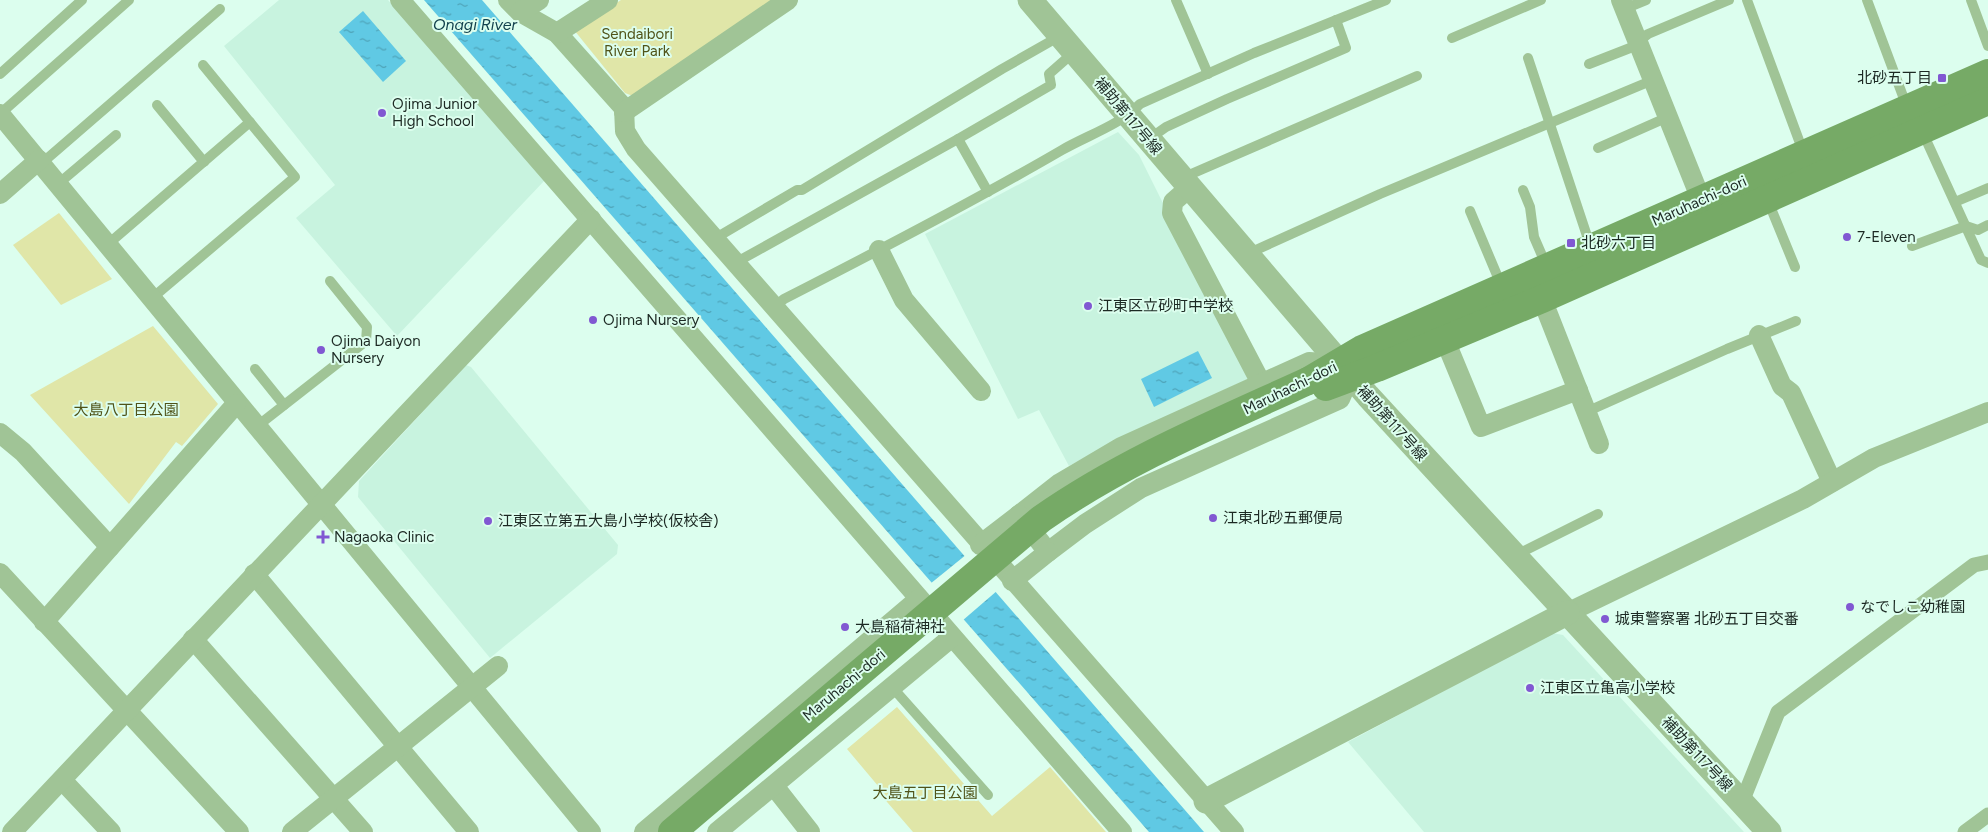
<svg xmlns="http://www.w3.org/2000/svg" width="1988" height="832" font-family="Figtree,'Noto Sans JP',sans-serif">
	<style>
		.built { fill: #c8f3df }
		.green { fill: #e0e6a8 }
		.water { fill: url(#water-ripples) }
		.pier { fill: #dcfeee }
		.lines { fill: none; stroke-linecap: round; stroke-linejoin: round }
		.service { stroke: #a0c496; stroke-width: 10 }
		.pedestrian { stroke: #a0c496; stroke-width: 15 }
		.minor { stroke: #a0c496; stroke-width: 20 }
		.tertiary { stroke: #a0c496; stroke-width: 25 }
		.secondary { stroke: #76aa66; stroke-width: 28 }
		.secondary-bridge { stroke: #76aa66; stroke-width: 28 }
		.poi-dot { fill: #8158d2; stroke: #dcfeee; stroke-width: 2 }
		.labels { text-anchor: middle; stroke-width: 4; stroke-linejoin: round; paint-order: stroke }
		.park-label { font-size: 15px; fill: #505318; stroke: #dcfeee }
		.poi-label { font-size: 15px; fill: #1c2923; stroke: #dcfeee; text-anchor: start }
		.street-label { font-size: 15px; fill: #1c2923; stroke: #dcfeee }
		.water-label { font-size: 16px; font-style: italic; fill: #12414d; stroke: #dcfeee }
	</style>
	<defs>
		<pattern id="water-ripples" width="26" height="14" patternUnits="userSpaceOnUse" patternTransform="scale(1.25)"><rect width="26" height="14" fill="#60c9e4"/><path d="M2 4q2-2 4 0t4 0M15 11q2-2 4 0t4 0" fill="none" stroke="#4ea3b8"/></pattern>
	</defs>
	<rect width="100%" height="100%" fill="#dcfeee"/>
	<g class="built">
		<polygon points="279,0 388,0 545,180 397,336 296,218 335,185 224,46"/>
		<polygon points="1118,132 1139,155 1250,378 1124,436 1069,466 1039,410 1018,419 925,234"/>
		<polygon points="466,365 471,367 618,545 617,554 490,658 358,497 359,481"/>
		<polygon points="1552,633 1563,635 1744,832 1424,832 1348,742"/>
	</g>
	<g class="green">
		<polygon points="621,0 774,0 633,96 625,93 574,30"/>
		<polygon points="59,213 112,279 61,305 13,245"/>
		<polygon points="153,326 218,404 182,446 176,442 129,504 30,395"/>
		<polygon points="897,707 992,816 1050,767 1106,832 913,832 881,795 884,793 847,749"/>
	</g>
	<g class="water">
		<polygon points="424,0 482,0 1204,832 1149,832"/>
		<polygon points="363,11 406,61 383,82 339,32"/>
		<polygon points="1198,351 1212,378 1154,407 1141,379"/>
	</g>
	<polygon class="pier" points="967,554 998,590 962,621 930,584"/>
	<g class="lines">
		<g class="service">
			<polyline points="1176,0 1208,74"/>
			<polyline points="1747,0 1804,154"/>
			<polyline points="1867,0 1907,107"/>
			<polyline points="1971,0 1988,46"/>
			<polyline points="1624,9 1646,0"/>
			<polyline points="1452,38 1541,0"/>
			<polyline points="1528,58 1591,248"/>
			<polyline points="1589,64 1630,48 1648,34 1729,0"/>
			<polyline points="0,74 82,0"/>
			<polyline points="157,105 204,162"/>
			<polyline points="0,114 129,0"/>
			<polyline points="1922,131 1981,260 1988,263"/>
			<polyline points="958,139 988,192"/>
			<polyline points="1149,139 1166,127 1227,99 1346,48 1336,20"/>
			<polyline points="1598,148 1668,117"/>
			<polyline points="42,163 220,9"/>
			<polyline points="1182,178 1417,76"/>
			<polyline points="58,184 116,135"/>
			<polyline points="1523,190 1530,207 1534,237 1547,267"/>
			<polyline points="1768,201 1795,267"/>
			<polyline points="1955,202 1988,188"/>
			<polyline points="1470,211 1502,287"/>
			<polyline points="714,239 797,190 802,190 1002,69 1060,36"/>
			<polyline points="107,245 250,122"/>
			<polyline points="1912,246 1966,226 1978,230 1988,225"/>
			<polyline points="1247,254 1380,194 1653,80"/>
			<polyline points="735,263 958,139 1051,85 1049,74 1074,52"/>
			<polyline points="151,299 295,177 203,65"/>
			<path d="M774,307l10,-8c94,-48 187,-96 278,-149 26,-15 58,-25 78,-46l114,-51 132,-53"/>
			<polyline points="255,369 284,405"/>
			<polyline points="1586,412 1727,349 1796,321"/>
			<polyline points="256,427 366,341 367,327 330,281"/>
			<polyline points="1514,556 1598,514"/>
			<polyline points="892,687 988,795"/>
		</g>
		<g class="pedestrian">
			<polyline points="1742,802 1778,712 1974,565 1988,562"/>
			<polyline points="1965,832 1988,815"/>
		</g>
		<g class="minor">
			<polyline points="400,0 1122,832"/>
			<polyline points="508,0 520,12 557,33 624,108 625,131 636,149 1234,832"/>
			<polyline points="1621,0 1706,212"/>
			<polyline points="520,12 539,0"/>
			<polyline points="557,33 608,0"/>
			<polyline points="624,112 788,0"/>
			<polyline points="0,114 591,832"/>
			<polyline points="1189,188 1173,202 1172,213 1261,383"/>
			<polyline points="0,194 39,160"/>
			<polyline points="879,250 904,300 981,391"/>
			<polyline points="1542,299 1599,444"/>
			<polyline points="1759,335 1782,386 1791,393 1832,482"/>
			<polyline points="1445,340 1481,427 1578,390"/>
			<polyline points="1340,364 1309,362 1121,447 1060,483 1019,515 1048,552 1085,524 1141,488 1340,399 1350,376"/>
			<polyline points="0,433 23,452 110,547"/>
			<polyline points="980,545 1019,515"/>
			<polyline points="0,573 239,832"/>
			<polyline points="254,574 469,832"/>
			<polyline points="1012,581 1048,552"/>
			<polyline points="1567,613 1803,499 1874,458 1988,412"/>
			<polyline points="44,622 236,404"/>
			<polyline points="193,639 363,832"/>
			<polyline points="62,780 111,832"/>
			<polyline points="774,786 810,832"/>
			<polyline points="12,832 591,219"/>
			<polyline points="292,832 498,666"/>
			<polyline points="644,832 919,599"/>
			<polyline points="717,832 952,637"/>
		</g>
		<g class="tertiary">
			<polyline points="1030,0 1368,396 1769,832"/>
			<polyline points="1206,801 1567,613"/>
		</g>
		<g class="secondary">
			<polyline points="1308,381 1362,349 1988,73"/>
			<polyline points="1326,387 1377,368 1542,299 1988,101"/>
		</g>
		<path class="secondary-bridge" d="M672,832l369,-313c83,-58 175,-96 267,-138"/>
	</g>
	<g class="poi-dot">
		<rect x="1937" y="73" width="10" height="10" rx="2.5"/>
		<circle cx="382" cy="113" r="5"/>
		<circle cx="1847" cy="237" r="5"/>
		<rect x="1566" y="238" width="10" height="10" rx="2.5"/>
		<circle cx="1088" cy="306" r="5"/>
		<circle cx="593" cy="320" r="5"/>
		<circle cx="321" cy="350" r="5"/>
		<circle cx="1213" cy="518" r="5"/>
		<circle cx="488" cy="521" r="5"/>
		<path d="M320.5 529.5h5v5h5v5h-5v5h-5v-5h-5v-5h5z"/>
		<circle cx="1850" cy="607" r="5"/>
		<circle cx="1605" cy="619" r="5"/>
		<circle cx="845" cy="627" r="5"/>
		<circle cx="1530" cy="688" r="5"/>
	</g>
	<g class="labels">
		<g class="park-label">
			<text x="637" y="39">Sendaibori<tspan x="637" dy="17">River Park</tspan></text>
			<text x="126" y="415">大島八丁目公園</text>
			<text x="925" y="798">大島五丁目公園</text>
		</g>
		<g class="poi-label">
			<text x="1932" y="83" text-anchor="end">北砂五丁目</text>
			<text x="392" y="109">Ojima Junior<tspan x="392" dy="17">High School</tspan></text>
			<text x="1857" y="242">7-Eleven</text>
			<text x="1581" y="248">北砂六丁目</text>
			<text x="1098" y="311">江東区立砂町中学校</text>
			<text x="603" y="325">Ojima Nursery</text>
			<text x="331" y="346">Ojima Daiyon<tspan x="331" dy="17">Nursery</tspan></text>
			<text x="1223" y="523">江東北砂五郵便局</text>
			<text x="498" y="526">江東区立第五大島小学校(仮校舎)</text>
			<text x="334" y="542">Nagaoka Clinic</text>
			<text x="1860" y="612">なでしこ幼稚園</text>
			<text x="1615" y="624">城東警察署 北砂五丁目交番</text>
			<text x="855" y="632">大島稲荷神社</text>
			<text x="1540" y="693">江東区立亀高小学校</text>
		</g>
		<g class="street-label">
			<text transform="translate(1128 116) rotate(50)" y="5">補助第117号線</text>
			<text transform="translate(1699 201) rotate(-24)" y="5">Maruhachi-dori</text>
			<text transform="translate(1290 388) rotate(-26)" y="5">Maruhachi-dori</text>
			<text transform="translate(1392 423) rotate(48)" y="5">補助第117号線</text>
			<text transform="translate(844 685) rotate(-40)" y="5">Maruhachi-dori</text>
			<text transform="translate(1697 754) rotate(47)" y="5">補助第117号線</text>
		</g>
		<g class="water-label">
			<text x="475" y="30">Onagi River</text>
		</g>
	</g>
</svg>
